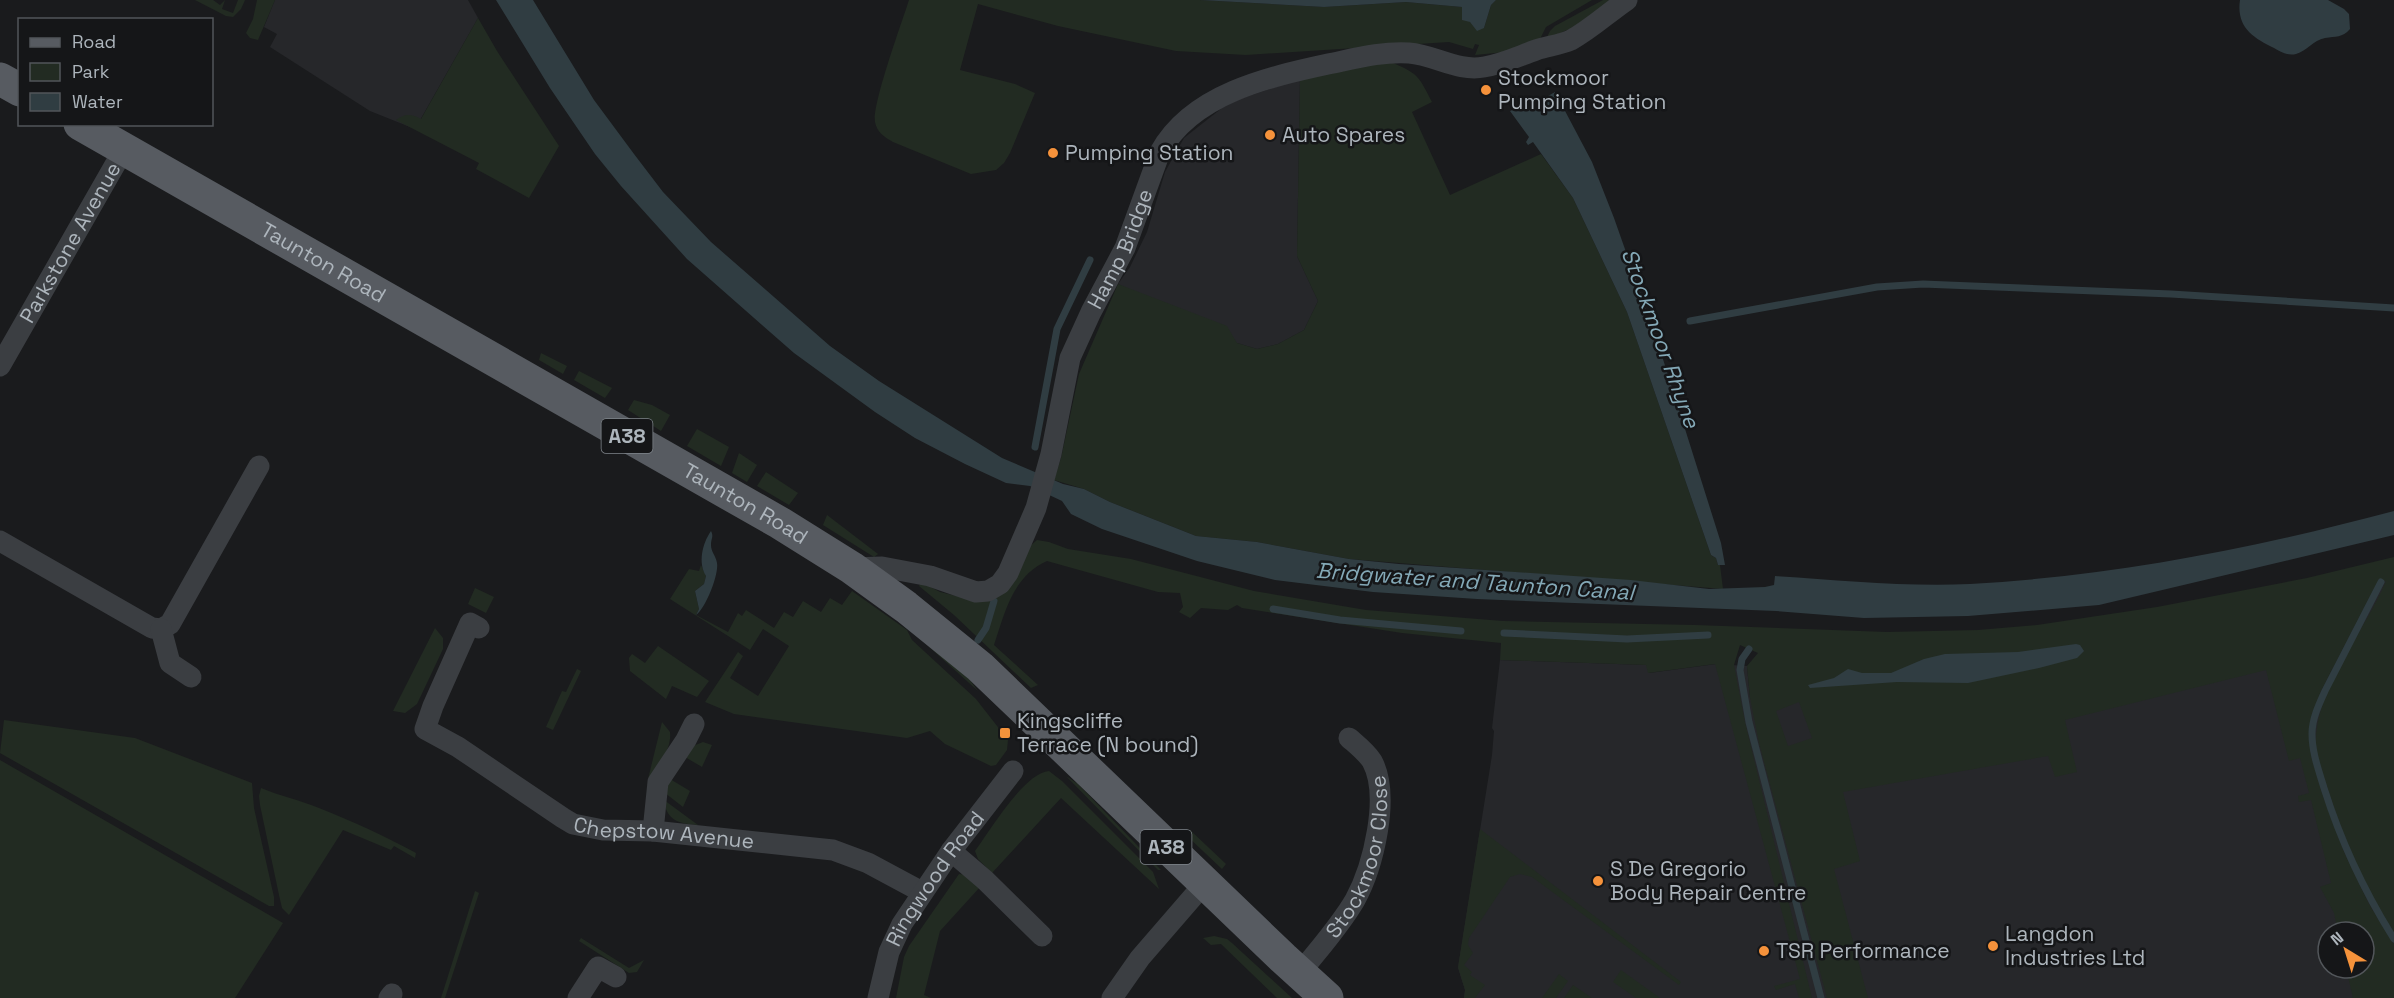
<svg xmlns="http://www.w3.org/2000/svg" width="2394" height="998" font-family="'Space Grotesk',sans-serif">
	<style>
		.built { fill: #26272a; fill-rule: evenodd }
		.green { fill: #222b22; fill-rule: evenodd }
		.water { fill: #303d42 }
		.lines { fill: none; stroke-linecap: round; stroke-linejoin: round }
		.stream { stroke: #303d42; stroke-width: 7 }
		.street { stroke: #3b3e42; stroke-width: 21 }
		.primary { stroke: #575b61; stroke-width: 33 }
		.poi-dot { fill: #f5923b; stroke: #151618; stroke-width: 2 }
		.labels { text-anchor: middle; stroke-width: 5; stroke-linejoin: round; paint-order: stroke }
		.shield { fill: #151618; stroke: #7f858b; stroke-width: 1.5 }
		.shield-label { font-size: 20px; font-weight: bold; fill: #adb5bc }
		.poi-label { font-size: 21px; fill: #adb5bc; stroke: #151618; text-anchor: start }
		.street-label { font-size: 21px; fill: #adb5bc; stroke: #151618 }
		.water-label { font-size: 22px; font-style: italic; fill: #84a9b7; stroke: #151618 }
	</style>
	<rect width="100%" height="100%" fill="#1a1b1d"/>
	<g class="built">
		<polygon points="275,0 468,0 478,18 415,129 370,111 270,47 277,34 264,27"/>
		<polygon points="1300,79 1297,256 1318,301 1304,330 1278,344 1257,349 1237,343 1118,284 1130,267 1147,232 1165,172 1184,138 1222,108 1240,99"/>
		<path d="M2387,580h7v418h-930l1,-8 -7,-22 34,-213 2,-24 -2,-3 8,-68 147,5 2,8 67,-9 31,2 3,32 49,4 402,-75zM2328,932h36v36h-36z"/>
	</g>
	<g class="green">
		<polygon points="195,0 213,0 220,5 225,0 222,9 233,13 238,0 245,0 241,9 233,17 226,16"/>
		<polygon points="257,0 275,0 258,40 250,38 246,33 253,19"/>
		<path d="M909,0h291l124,7 82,-5 56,5 8,15 14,6 7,-23 5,-5h96l-46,27 -6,12 -35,13 -30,3 4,-10 -4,-1 -2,5 -24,-7 -203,13 -70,-4 -118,-25 -80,-22 -18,66 55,14 20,9 -25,60 -6,10 -8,7 -25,4 -78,-32c-9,-5 -16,-10 -18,-20 -3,-18 27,-100 34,-122z"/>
		<polygon points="1603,0 1617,0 1570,29 1546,39 1550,31 1555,26"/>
		<path d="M478,18l19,33 62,95 -30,52 -53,-29 3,-6 -83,-43c9,-7 16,-6 25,-1z"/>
		<path d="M1393,63c26,11 26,14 39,39l-20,10 38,83 91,-41 32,44 54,114 84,243 5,3 2,7h2l3,24 -374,-30 -92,-17 -61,-6 -86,-34 -26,-13 -30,-9 7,-22 18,-84 39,-90 109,42 10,17 20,6 21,-5 26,-14 14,-29 -21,-45 3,-177 73,-15z"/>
		<polygon points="541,353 567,366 563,374 539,360"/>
		<polygon points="579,371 612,388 605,398 574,380"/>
		<polygon points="634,400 652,405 670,415 661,431 628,410"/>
		<polygon points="697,429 729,447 721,466 687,446"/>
		<polygon points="739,453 757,465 747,482 732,473"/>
		<polygon points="766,472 798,493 789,505 757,486"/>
		<polygon points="827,515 878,554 874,557 823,525"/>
		<path d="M1037,540l12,2 19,7 63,10 123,32 112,19 137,11 192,4 192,7 91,-2 59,-5 120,-18 150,-29 87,-21v376c-37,-55 -59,-118 -78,-182 -4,-62 47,-115 70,-170l-9,2 -56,108 -8,21 -4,19 2,24 11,38 23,61 24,50 25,40v54h-41l-7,-30h18v-36h-26l-4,-19 -14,-26 11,-4 -20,-83 -12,2 -1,-6 11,-3 -9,-35 -11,3 -23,-91 -201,50 12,52 -22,5 -7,-21 -205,36 17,69 -26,8 34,129h-41l-68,-255 -9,-45 -3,-32 11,-13 -18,-8 -6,20 11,57 67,276h-13l-4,-14 -19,6 -2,-4 26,-7 -85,-315 -67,9 -2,-8 -146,-5 1,-17 -99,-10 -160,-25 -5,-3 -9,5 -27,-2 -11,10 -11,-6 4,-5 -3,-14 -22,-1 -111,-31c-34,15 -42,51 -53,84l44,40 -7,3 -77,-73 -35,-29 2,-4 19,10 29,7zM1799,702l13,36 -24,8 -12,-35z"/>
		<polygon points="701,565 706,576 704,584 695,591 699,609 696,615 728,632 738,613 742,616 746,610 774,628 784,612 793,617 803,601 821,612 830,598 842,605 852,591 907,630 912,640 976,699 1008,740 1007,750 996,765 991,766 945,744 930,731 907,738 734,714 705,702 738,652 743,656 730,678 758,696 789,646 763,629 750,650 670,599 689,569 699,571"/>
		<polygon points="475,588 494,597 486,613 468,604"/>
		<polygon points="435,628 443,638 443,649 417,704 405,713 393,711"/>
		<polygon points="927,645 966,675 978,691"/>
		<polygon points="658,646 709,681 697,697 672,686 666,699 630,671 629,658 632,654 645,663"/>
		<polygon points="577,669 581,671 553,730 546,727 562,691 566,692"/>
		<polygon points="4,720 135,738 252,783 254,808 274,897 274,906 269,906 0,753"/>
		<path d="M662,722l8,10c2,18 -12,33 -22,47z"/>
		<polygon points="703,742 712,745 702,767 685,757 693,746"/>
		<polygon points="0,760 283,923 235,998 0,998"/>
		<path d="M1049,771l13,10 91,91 6,17 -98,-91 -69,75 -14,-14 -3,-8c15,-20 49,-78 74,-80z"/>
		<polygon points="1066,776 1078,784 1161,870 1158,870"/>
		<polygon points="670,779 690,791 683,807 665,793"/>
		<path d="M261,788c19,8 39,12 58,20 33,13 66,28 97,45l-1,5 -21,-12 -3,4 -48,-20 -54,85 -7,-7 -3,-13 -19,-90 -1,-9z"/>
		<path d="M664,800l34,25c-19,-1 -32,-5 -34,-25z"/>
		<polygon points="1480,829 1681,982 1679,985 1532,877 1520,874 1510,877 1469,938 1468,945 1473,953 1464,965 1472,972 1470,975 1485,985 1475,998 1464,998 1465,990 1458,967"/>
		<polygon points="1190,830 1226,864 1222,869 1186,835"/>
		<polygon points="959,874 968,875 980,887 940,931 924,995 931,998 896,998 904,957 909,946"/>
		<polygon points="475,891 479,893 445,998 441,998"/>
		<polygon points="1214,936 1227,939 1232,943 1292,998 1277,998 1221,944 1211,945 1203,938"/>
		<polygon points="581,938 629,968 644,960 637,972 629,973 579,941"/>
		<polygon points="1621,970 1660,998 1636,998 1613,982"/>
		<polygon points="1559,974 1568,981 1556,998 1542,998"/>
		<polygon points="1573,985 1592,998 1564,998"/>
	</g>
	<g class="water">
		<path d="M496,0h37l61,100 40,54 29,38 48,50 119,104 49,35 123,77 61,26 21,5 26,13 86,34 61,6 92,17 50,5 232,16 78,9 56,-2 9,-2 1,-9c64,4 130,11 195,8 144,-8 285,-36 424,-73v24l-295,70 -131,11 -104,2 -88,-7 -299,-12 -104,-7 -98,-12 -78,-19 -95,-32 -31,-15 -9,-13 -32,-15 -24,-3 -41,-19 -50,-26 -40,-26 -81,-59 -107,-94 -66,-73 -26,-32 -45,-66z"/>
		<polygon points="1200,0 1496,0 1491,5 1484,28 1477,31 1470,22 1462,20 1462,7 1406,2 1324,7"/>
		<path d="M2240,0h88l16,9 5,5 1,15c-8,9 -14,7 -25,9 -12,2 -18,13 -29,16 -8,2 -15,-2 -22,-6 -21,-10 -38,-21 -34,-48z"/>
		<polygon points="1555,92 1592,162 1614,218 1656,337 1721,543 1725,565 1718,565 1716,558 1711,555 1627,312 1573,198 1533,142 1528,145 1526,142 1529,137 1510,111 1531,102 1534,106 1549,100 1548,96"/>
		<path d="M711,531c3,6 0,7 0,14 0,7 5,11 6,18 2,11 -11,45 -21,52l3,-6 -4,-18 9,-7 2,-8c-8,-13 -4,-32 5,-45z"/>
		<polygon points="2076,644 2080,645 2084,651 2077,658 2039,668 1968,683 1897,682 1810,688 1808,685 1834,678 1848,669 1862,673 1891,673 1924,659 1945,654 2018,652"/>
	</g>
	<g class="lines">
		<g class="stream">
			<polyline points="1690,321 1877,287 1923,284 2171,294 2394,308"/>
			<polyline points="1035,447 1057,329 1090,260"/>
			<path d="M2381,582l-56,109c-6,13 -13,28 -13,43 0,19 7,37 12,54 17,54 40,103 70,151"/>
			<polyline points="1273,609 1340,620 1461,631"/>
			<polyline points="1504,633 1627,639 1708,635"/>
			<polyline points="978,640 986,628 994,601"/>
			<polyline points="1749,649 1742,659 1740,670 1749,722 1821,998"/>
		</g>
		<g class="street">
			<path id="s1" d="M0,366l124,-217"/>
			<polyline points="0,541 152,628 161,629 170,624 259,466"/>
			<path id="s2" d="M852,568l30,-1 48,9 46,16 12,-1 12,-7 8,-11 28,-65 15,-54 19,-96 21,-46 34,-64 35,-96c32,-58 108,-75 168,-88 25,-5 55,-13 81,-11 26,2 49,19 75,14 18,-3 35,-11 52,-17 12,-4 24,-5 35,-10 20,-11 37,-27 56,-40"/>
			<path id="s3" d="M479,628l-9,-5 -37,83 -8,23 33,18 105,71 10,6 30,6 50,1 180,19 35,13 54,29"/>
			<polyline points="161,629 170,663 191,677"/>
			<polyline points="653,831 658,782 686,740 694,724"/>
			<polyline points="951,851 985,880 1042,936"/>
			<path id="s4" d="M1300,973c18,-23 40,-47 55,-73 18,-33 36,-104 17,-139 -6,-9 -15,-16 -23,-23"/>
			<polyline points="389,998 392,994"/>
			<polyline points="578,998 598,967 616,977"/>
			<path id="s5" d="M878,998l11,-46 13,-28 49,-73 62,-80"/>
			<polyline points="1112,998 1140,958 1204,884"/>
		</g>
		<g class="primary">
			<polyline points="0,79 20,90"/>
			<path id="s6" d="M80,124l700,399 72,45 54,39 74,60 303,291 44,40"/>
		</g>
	</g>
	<g class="poi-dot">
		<circle cx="1486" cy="90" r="6"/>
		<circle cx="1270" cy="135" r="6"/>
		<circle cx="1053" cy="153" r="6"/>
		<rect x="999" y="727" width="12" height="12" rx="3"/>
		<circle cx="1598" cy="881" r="6"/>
		<circle cx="1993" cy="946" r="6"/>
		<circle cx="1764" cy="951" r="6"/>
	</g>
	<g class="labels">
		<g class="shield">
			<rect x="601.5" y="419" width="51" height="34" rx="4.5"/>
			<rect x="1140.5" y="830" width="51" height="34" rx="4.5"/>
		</g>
		<g class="shield-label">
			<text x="627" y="443">A38</text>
			<text x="1166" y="854">A38</text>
		</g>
		<g class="poi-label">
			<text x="1498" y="85">Stockmoor<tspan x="1498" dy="24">Pumping Station</tspan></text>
			<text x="1282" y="142">Auto Spares</text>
			<text x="1065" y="160">Pumping Station</text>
			<text x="1017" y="728">Kingscliffe<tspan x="1017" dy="24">Terrace (N bound)</tspan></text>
			<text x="1610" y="876">S De Gregorio<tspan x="1610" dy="24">Body Repair Centre</tspan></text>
			<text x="2005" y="941">Langdon<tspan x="2005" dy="24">Industries Ltd</tspan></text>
			<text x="1776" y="958">TSR Performance</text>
		</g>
		<g class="street-label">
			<text dy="7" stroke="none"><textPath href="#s1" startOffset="142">Parkstone Avenue</textPath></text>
			<text dy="7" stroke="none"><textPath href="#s2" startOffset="512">Hamp Bridge</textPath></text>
			<text dy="7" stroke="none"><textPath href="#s6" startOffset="280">Taunton Road</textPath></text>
			<text dy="7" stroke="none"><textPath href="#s6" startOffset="766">Taunton Road</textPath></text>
			<text dy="7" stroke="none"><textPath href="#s3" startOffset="393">Chepstow Avenue</textPath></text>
			<text dy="7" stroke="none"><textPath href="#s4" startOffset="134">Stockmoor Close</textPath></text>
			<text dy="7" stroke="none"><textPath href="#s5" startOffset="134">Ringwood Road</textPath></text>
		</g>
		<g class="water-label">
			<text transform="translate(1661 338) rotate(70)" y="8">Stockmoor Rhyne</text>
			<text transform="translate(1475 581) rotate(4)" y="8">Bridgwater and Taunton Canal</text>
		</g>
	</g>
	<rect x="18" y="18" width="195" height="108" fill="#151618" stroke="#52565a" stroke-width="1.5"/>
	<rect x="30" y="38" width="30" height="9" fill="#575b61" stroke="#52565a" stroke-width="1.5"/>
	<text x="72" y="48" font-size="18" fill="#adb5bc">Road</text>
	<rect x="30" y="63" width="30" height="18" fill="#222b22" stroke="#52565a" stroke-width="1.5"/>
	<text x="72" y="78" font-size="18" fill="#adb5bc">Park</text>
	<rect x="30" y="93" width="30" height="18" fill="#303d42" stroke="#52565a" stroke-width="1.5"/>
	<text x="72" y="108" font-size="18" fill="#adb5bc">Water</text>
	<g transform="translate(2346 950) rotate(322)"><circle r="28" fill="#151618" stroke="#52565a" stroke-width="1.5"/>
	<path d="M0-4.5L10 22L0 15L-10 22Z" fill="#f5923b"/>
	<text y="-9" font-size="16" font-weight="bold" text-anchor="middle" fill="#adb5bc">N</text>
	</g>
</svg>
